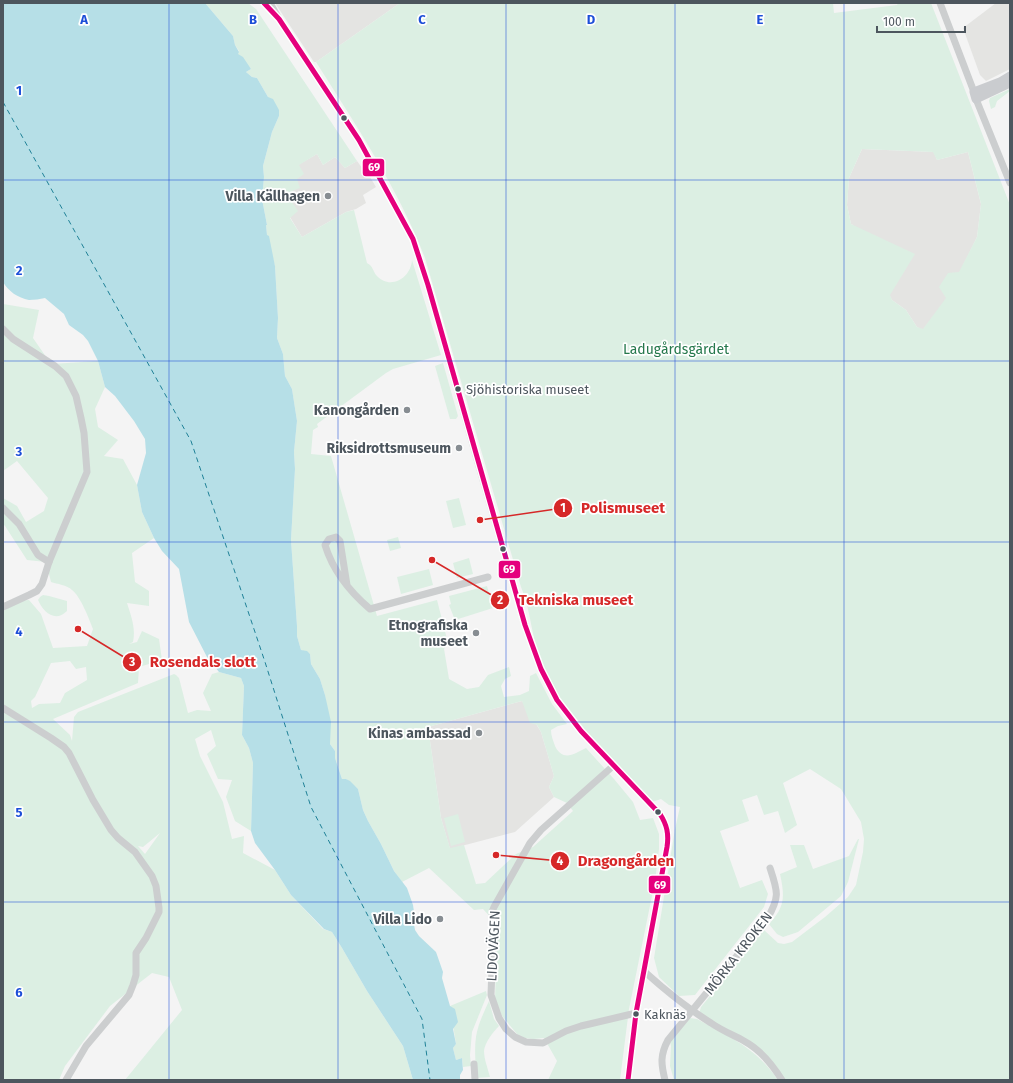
<svg xmlns="http://www.w3.org/2000/svg" width="1013" height="1083" font-family="'Fira Sans',sans-serif">
	<style>
		.commercial { fill: #e4e4e2 }
		.green { fill: #dcefe3; fill-rule: evenodd }
		.water { fill: #b6dfe7 }
		.lines { fill: none; stroke-linecap: round; stroke-linejoin: round }
		.ferry { stroke: #1f8197; stroke-width: 1; stroke-dasharray: 5 4; stroke-linecap: butt }
		.minor { stroke: #cccecf; stroke-width: 7 }
		.major { stroke: #cacccf; stroke-width: 9 }
		.bus-1-casing { stroke: #fff; stroke-width: 8 }
		.bus-1 { stroke: #e5007d; stroke-width: 5 }
		.grid { fill: none; stroke: #1d4ed8; stroke-width: 1; stroke-opacity: 0.55 }
		.bus-dot { fill: #4d565e; stroke: #fff; stroke-width: 1.5 }
		.poi-dot { fill: #878d92; stroke: #fff; stroke-width: 1.5 }
		.labels { text-anchor: middle; stroke-width: 3.5; stroke-linejoin: round; paint-order: stroke }
		.bus-label { font-size: 13px; fill: #4d565e; stroke: #fff; text-anchor: start }
		.poi-label { font-size: 14px; font-weight: bold; fill: #4d565e; stroke: #fff; text-anchor: end }
		.park-label { font-size: 14px; fill: #25784c; stroke: #fff }
		.street-label { font-size: 14px; fill: #4d565e; stroke: #fff }
		.grid-label { font-size: 13px; text-anchor: middle; font-weight: bold; fill: #1d4ed8; stroke: #fff; stroke-width: 3.5; stroke-linejoin: round; paint-order: stroke }
		.leader { fill: none; stroke: #d62828; stroke-width: 1.5 }
		.callout-dot { fill: #d62828; stroke: #fff; stroke-width: 1.5 }
		.mark-label { font-size: 12px; text-anchor: middle; font-weight: bold; fill: #fff }
		.callout-label { font-size: 15px; text-anchor: middle; font-weight: bold; fill: #d62828; stroke: #fff; stroke-width: 3.5; stroke-linejoin: round; paint-order: stroke }
		.line-badge { stroke: #fff; stroke-width: 1.5 }
		.badge-label { font-size: 11px; text-anchor: middle; font-weight: bold; fill: #fff }
	</style>
	<rect width="100%" height="100%" fill="#f4f4f4"/>
	<g class="commercial">
		<polygon points="275,3 400,3 316,62 314,62"/>
		<polygon points="996,3 1010,3 1010,69 986,81 980,75 963,28"/>
		<polygon points="862,149 934,152 937,160 968,152 981,204 977,237 947,298 923,330 917,327 906,310 892,300 853,225 851,224 847,205 849,178"/>
		<polygon points="317,154 323,165 335,157 345,168 357,161 365,172 370,177 376,187 363,195 366,203 356,209 346,212 302,237 290,217 289,198 297,179 298,165"/>
		<polygon points="522,701 541,732 554,776 549,787 554,797 515,832 450,849 441,818 428,727"/>
	</g>
	<g class="green">
		<path d="M205,3h43l8,6 101,152 -12,7 -10,-11 -12,8 -6,-11 -18,11 5,9 -7,5 3,9 -8,3 -3,7 9,13 -8,7 12,19 44,-25 8,-2 13,53c6,3 6,8 9,12 14,16 35,3 36,-15l29,95 -48,14 -7,4 -69,51 1,3 -5,3 -2,24 20,2 46,160 60,-16 11,43 -4,6 5,30 18,10 12,-2 9,-12 21,-8 2,9 -6,3 -4,7 3,11 16,-2 9,-4 1,-15 6,-3 16,31 15,20 -9,2 -7,4c0,6 2,10 4,16 8,16 19,8 31,2l28,31 19,23 7,18 13,-2 6,16v15l-4,32 -26,128 -9,71h-72l9,-19 -13,-23 -10,1 -9,-1 -8,-4 -15,-18 -7,-18 2,-56 -3,-21 -11,-12 -9,1 -45,-42 -27,14 -8,-11 -13,-27 -13,-23 -5,-11 -5,-21 -12,-10h-4l-7,-21v-7l-5,-7 -5,-49 -5,-16 -9,-15 -1,-10 -9,-4 -4,-14v-10l-6,-86 4,-71 -1,-17 3,-31 -5,-32 -7,-13 -2,-22 -6,-16 1,-20 -3,-52 -8,-30 -1,-11h1l-5,-26 2,-22 -1,-11 9,-34 7,-16 -22,-38 -5,-1 -6,-5 5,-3 -14,-15 2,-3 -4,-6 -2,-9zM522,701l8,22 7,2 4,7 13,44 -5,11 5,10 13,6 6,8 -40,36 -17,7 -31,29 -9,1 -12,-39 -14,3 -9,-30 -13,-91z"/>
		<path d="M400,3h433l1,10 63,-8 1,-2h33l79,202v875h-225l-8,-13 -78,-53 2,-7 63,-77 14,13 6,1 8,-2 33,-25 23,-20 8,-12 7,-33 1,-13 -3,-17 -20,-33 -31,-20 -27,14 14,42 -12,8 -7,-22 -14,4 -7,-20 -15,5 7,21 -29,10 20,57 22,-8 6,14 -4,13 -69,88 -16,1 -20,-19 -5,-19 21,-129 5,-22 -11,-2 -8,-6 -9,3c-24,-26 -51,-51 -74,-78 -15,-19 -27,-41 -37,-64 -10,-23 -10,-50 -20,-73l-96,-329c-27,-70 -69,-133 -109,-196zM862,149l71,3 4,8 31,-8 13,52 -4,33 -18,35 -11,1 -9,14 7,11 -23,31 -6,-2 -11,-17 -14,-10 -2,-5 25,-41 -64,-30 -4,-19 2,-27z"/>
		<polygon points="1010,89 1010,91 997,101 995,107 991,109 989,101 990,98"/>
		<path d="M3,304l36,6 -6,28 18,26 47,-3 7,26 -10,22 3,18 20,13 -14,16 19,3 14,26 5,27 12,26 -22,15 3,29 14,9v15l-22,-3c4,13 9,25 6,39l-4,2 8,-2 5,-11 17,8 3,21 -23,7 -1,16 -85,36 17,16 2,6 2,-24 4,-5 96,-38 2,1 3,3 9,35 9,-3 14,1 -8,-18 9,-19 7,-2 22,6 3,8 -2,49 7,13 4,15 -2,68 -16,-10 -9,-24 6,-17 -14,-1 -11,-25 9,-8 -5,-16 -16,9 5,17 23,46 9,37 12,-3 -1,17 32,17 16,25 32,34 9,3 10,16 25,43 36,55 10,34h-288l57,-70 -13,-33 -17,-4 -42,33 -45,60 -6,14h-56v-469c8,-4 17,-11 26,-11l12,14 12,34 34,-2 6,-17c-4,-10 -12,-32 -21,-39 -5,-5 -15,-6 -21,-8l-5,-20 -19,-2 -22,-34 -2,-2v-26l14,8 9,16 18,-11 4,-13 -31,-37 -14,10zM70,661l6,8 10,-2 1,13 -22,13 -5,10 -21,1 -7,4 -1,-7 4,-4 16,-34zM160,833l-15,21 -7,-8 5,1z"/>
		<polygon points="443,363 458,416 456,419 450,419 435,366"/>
		<polygon points="459,498 466,525 453,528 446,501"/>
		<polygon points="398,537 401,548 390,551 387,540"/>
		<polygon points="469,558 473,574 457,578 453,563"/>
		<polygon points="429,569 433,585 401,594 397,577"/>
		<polygon points="487,586 493,608 455,620 449,605 451,604 449,596"/>
		<path d="M43,595l6,1 18,5v10c-12,12 -24,1 -29,-11l2,-3z"/>
		<polygon points="458,814 465,842 451,846 444,818"/>
		<path d="M858,839h1l-11,43 -7,14 -43,36 -15,5 -6,-3 -8,-10c16,-17 16,-27 11,-50l17,-7 -7,-22h14l9,24 36,-13z"/>
		<polygon points="486,991 487,995 472,1032 470,1055 471,1066 463,1067 462,1058 456,1060 453,1048 456,1044 450,1006"/>
		<path d="M489,1001l5,18 5,7c-6,6 -14,16 -15,25 0,8 4,18 6,26l-14,1c0,-14 -2,-28 0,-41 2,-13 8,-25 13,-36z"/>
		<path d="M690,1018l7,1c33,18 59,29 81,61h-104l-4,-14 1,-20 -1,-4z"/>
	</g>
	<path class="water" d="M3,3h202l28,33 2,9 4,7 -1,2 5,3 8,12 -5,3 6,5 5,1 11,19 5,2 6,11v6l-7,16 -9,34 1,11 -2,22 5,26h-1l1,10 2,1 6,30 3,52 -1,20 6,16 2,22 7,13 5,32 -3,31 1,17 -4,71 6,86v10l4,14 6,1 3,3 1,10 9,15 5,16 6,27 -1,22 5,7v7l7,21h4l4,2 8,8 5,21 5,11 13,23 13,27 13,17 6,17 1,7 -1,7 2,11 4,6 17,16 7,20 -1,6 8,28 5,3 3,13 -5,7 3,15 -3,4 3,12 6,-2 1,12 -3,5v5h-47l-10,-34 -36,-55 -25,-43 -10,-16 -8,-3 -33,-34 -16,-25 -20,-27 -4,-12 2,-68 -4,-15 -7,-13 2,-49 -3,-8 -22,-6 -12,-15 -18,-35 -10,-53 -17,-18 -8,-13 -12,-26 -5,-27 9,-32 -1,-14 -11,-18 -19,-25 -10,-9 -7,-26 -10,-20 -5,-6 -14,-10 -5,-11 -19,-16c-5,1 -11,2 -16,2 -11,-2 -21,-9 -26,-18z"/>
	<g class="lines">
		<polyline class="ferry" points="3,102 191,441 265,662 311,807 422,1019 430,1080"/>
		<g class="minor">
			<path d="M270,3l9,16 80,121 54,99 15,46 51,181 46,159 16,44 16,31 24,31 79,83c9,13 9,23 6,38l-30,161 -8,67"/>
			<polyline points="940,3 974,92"/>
			<polyline points="976,99 1010,183"/>
			<polyline points="3,329 13,339 55,366 66,376 76,396 81,418 84,433 87,472 49,562 42,584 37,591 29,595 3,607"/>
			<polyline points="3,508 19,524 38,555 49,562"/>
			<path d="M347,585l-7,-44 -4,-4 -7,2 -4,6c8,26 25,47 45,64l118,-32"/>
			<polyline points="3,708 51,738 64,747 69,753 93,800 111,830 118,838 135,852 152,876 156,886 159,908 159,912 146,938 136,953 136,975 133,985 129,995 86,1046 66,1080"/>
			<polyline points="613,766 541,830 530,843 494,907 492,912 494,924 493,942 491,995 499,1018 506,1029 515,1037 526,1042 543,1043 566,1031 581,1026 636,1013"/>
			<path d="M645,972c21,19 42,36 66,51 10,7 22,12 33,18 17,9 28,23 38,39"/>
			<polyline points="474,1064 475,1080"/>
			<path d="M665,1080c-4,-16 -5,-25 3,-40l99,-121c13,-22 11,-27 3,-51"/>
		</g>
		<polyline class="major" points="1010,76 1000,82 974,92 976,99 1010,83"/>
		<g class="bus-1-casing">
			<path id="bus-1" d="M264,3l15,16 80,121 54,99 15,46 97,340 16,44 16,31 24,31 79,83c7,11 9,20 7,33l-31,166 -8,67"/>
		</g>
		<use href="#bus-1" class="bus-1"/>
	</g>
	<path class="grid" d="M169,3v1077M338,3v1077M506,3v1077M675,3v1077M844,3v1077M3,180h1007M3,361h1007M3,542h1007M3,722h1007M3,902h1007"/>
	<g class="bus-dot">
		<circle cx="344" cy="118" r="3.5"/>
		<circle cx="458" cy="389" r="3.5"/>
		<circle cx="503" cy="549" r="3.5"/>
		<circle cx="658" cy="812" r="3.5"/>
		<circle cx="636" cy="1014" r="3.5"/>
	</g>
	<g class="poi-dot">
		<circle cx="328" cy="196" r="4"/>
		<circle cx="407" cy="410" r="4"/>
		<circle cx="459" cy="448" r="4"/>
		<circle cx="476" cy="633" r="4"/>
		<circle cx="479" cy="733" r="4"/>
		<circle cx="440" cy="919" r="4"/>
	</g>
	<g class="labels">
		<g class="bus-label">
			<text x="466" y="394">Sjöhistoriska museet</text>
			<text x="644" y="1019">Kaknäs</text>
		</g>
		<g class="poi-label">
			<text x="320" y="201">Villa Källhagen</text>
			<text x="399" y="415">Kanongården</text>
			<text x="451" y="453">Riksidrottsmuseum</text>
			<text x="468" y="630">Etnografiska<tspan x="468" dy="16">museet</tspan></text>
			<text x="471" y="738">Kinas ambassad</text>
			<text x="432" y="924">Villa Lido</text>
		</g>
		<g class="park-label">
			<text x="676" y="354">Ladugårdsgärdet</text>
		</g>
		<g class="street-label">
			<text transform="translate(493 946) rotate(-87)" y="5">LIDOVÄGEN</text>
			<text transform="translate(738 953) rotate(-52)" y="5">MÖRKA KROKEN</text>
		</g>
	</g>
	<g class="grid-label">
		<text x="84" y="24">A</text>
		<text x="253" y="24">B</text>
		<text x="422" y="24">C</text>
		<text x="591" y="24">D</text>
		<text x="760" y="24">E</text>
		<text x="19" y="95">1</text>
		<text x="19" y="275">2</text>
		<text x="19" y="456">3</text>
		<text x="19" y="636">4</text>
		<text x="19" y="817">5</text>
		<text x="19" y="997">6</text>
	</g>
	<path class="leader" d="M480 520L563 508M432 560L500 600M78 629L132 662M496 855L560 861"/>
	<g class="callout-dot">
		<circle cx="480" cy="520" r="4"/>
		<circle cx="432" cy="560" r="4"/>
		<circle cx="78" cy="629" r="4"/>
		<circle cx="496" cy="855" r="4"/>
		<circle cx="563" cy="508" r="10"/>
		<circle cx="500" cy="600" r="10"/>
		<circle cx="132" cy="662" r="10"/>
		<circle cx="560" cy="861" r="10"/>
	</g>
	<g class="mark-label">
		<text x="563" y="512">1</text>
		<text x="500" y="604">2</text>
		<text x="132" y="666">3</text>
		<text x="560" y="865">4</text>
	</g>
	<g class="callout-label">
		<text x="623" y="513">Polismuseet</text>
		<text x="576" y="605">Tekniska museet</text>
		<text x="203" y="667">Rosendals slott</text>
		<text x="626" y="866">Dragongården</text>
	</g>
	<g class="line-badge">
		<rect x="362" y="158" width="23" height="19" rx="4" fill="#e5007d"/>
		<rect x="498" y="560" width="23" height="19" rx="4" fill="#e5007d"/>
		<rect x="648" y="875" width="23" height="19" rx="4" fill="#e5007d"/>
	</g>
	<g class="badge-label">
		<text x="374" y="171">69</text>
		<text x="509" y="573">69</text>
		<text x="660" y="889">69</text>
	</g>
	<rect width="1013" height="1083" fill="none" stroke="#4d565e" stroke-width="8"/>
	<path d="M877 26v6h88v-6" fill="none" stroke="#4d565e" stroke-width="2"/>
	<text x="883" y="26" font-size="12" fill="#4d565e" stroke="#ffffff" stroke-width="3" paint-order="stroke">100 m</text>
</svg>
